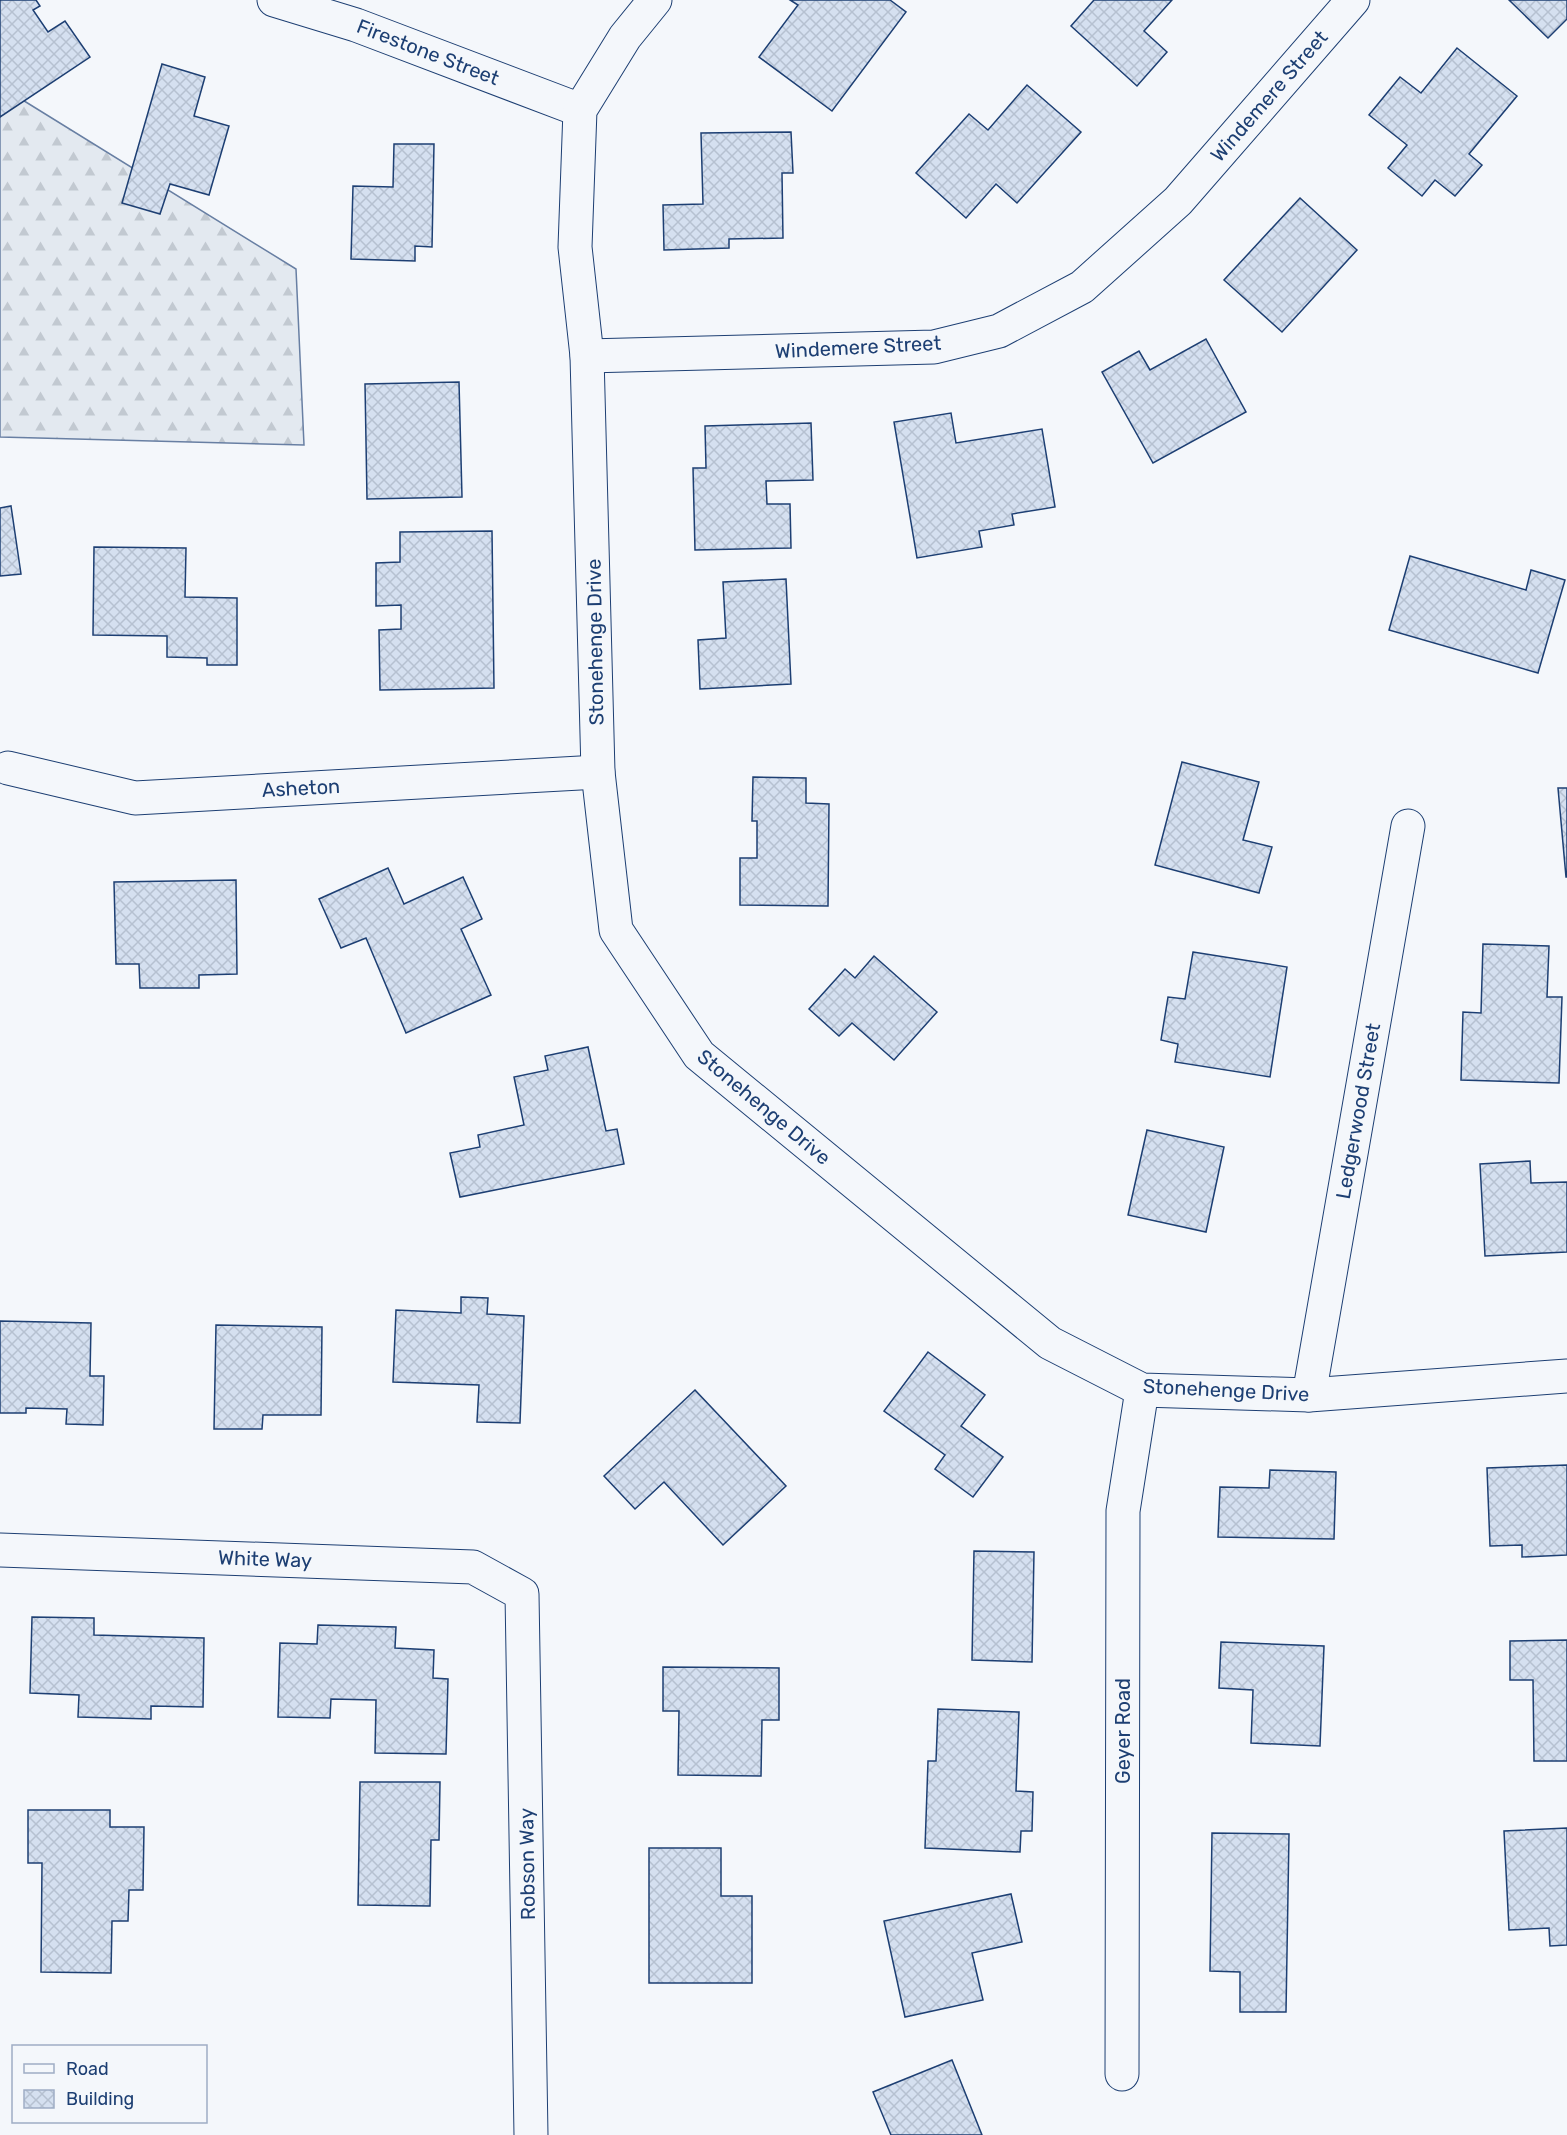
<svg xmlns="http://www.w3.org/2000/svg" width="1567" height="2135" font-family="Rubik,sans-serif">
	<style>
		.forest { fill: url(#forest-firs); stroke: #687fa3; stroke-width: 1.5 }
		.building { fill: url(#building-cross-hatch); stroke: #1d3f73; stroke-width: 1.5 }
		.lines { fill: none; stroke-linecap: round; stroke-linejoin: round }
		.street-casing { stroke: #1d3f73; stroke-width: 35 }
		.street { stroke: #f4f7fb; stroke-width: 33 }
		.labels { text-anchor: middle; stroke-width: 4.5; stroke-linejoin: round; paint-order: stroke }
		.street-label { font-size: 20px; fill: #1d3f73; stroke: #f4f7fb }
	</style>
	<defs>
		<pattern id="forest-firs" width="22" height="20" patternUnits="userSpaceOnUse" patternTransform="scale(1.5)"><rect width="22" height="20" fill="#e3e9f0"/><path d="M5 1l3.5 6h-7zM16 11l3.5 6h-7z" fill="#c2c9d1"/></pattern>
		<pattern id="building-cross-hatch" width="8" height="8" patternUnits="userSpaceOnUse" patternTransform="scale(1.5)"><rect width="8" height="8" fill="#d5e0f0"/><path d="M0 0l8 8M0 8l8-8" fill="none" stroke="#b6c1d1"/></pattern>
	</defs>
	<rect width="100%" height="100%" fill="#f4f7fb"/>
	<polygon class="forest" points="0,86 296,269 304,445 0,437"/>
	<g class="building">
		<polygon points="0,0 36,0 40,6 33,10 48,32 65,21 90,57 0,117"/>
		<polygon points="790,0 890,0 906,12 832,111 759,57 798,5"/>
		<polygon points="1094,0 1172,0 1144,31 1167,52 1137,86 1071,26"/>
		<polygon points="1509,0 1567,0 1567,19 1548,38"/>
		<polygon points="1457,48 1517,96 1469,154 1482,165 1455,196 1435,180 1422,196 1388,168 1407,145 1369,115 1400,77 1421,93"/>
		<polygon points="162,64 205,77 194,116 229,126 209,195 170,184 160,214 122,203"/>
		<polygon points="1027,85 1081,132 1017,203 996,184 966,218 916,173 969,114 988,130"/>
		<polygon points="791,132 793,173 782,173 783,238 729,239 729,248 664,250 663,205 703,204 701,133"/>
		<polygon points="394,144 434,144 432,247 415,246 415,261 351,259 353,186 393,187"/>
		<polygon points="1300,198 1357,250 1282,332 1224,280"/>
		<polygon points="1206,339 1246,412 1153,463 1102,372 1139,351 1150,370"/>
		<polygon points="459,382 462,497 367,499 365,384"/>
		<polygon points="951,413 956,443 1042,429 1055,507 1012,514 1014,525 979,531 982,547 917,558 894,422"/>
		<polygon points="811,423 813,480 766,481 767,504 790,504 791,548 695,550 693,468 706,468 705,426"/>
		<polygon points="11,506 21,574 0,576 0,508"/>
		<polygon points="492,531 494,688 380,690 379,630 401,629 401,605 376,606 376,563 400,562 400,532"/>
		<polygon points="94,547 186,548 185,597 237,598 237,665 207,665 207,658 167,657 167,636 93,635"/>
		<polygon points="1410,556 1526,590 1531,570 1565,580 1538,673 1389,630"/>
		<polygon points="786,579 791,684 700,689 698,640 726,638 723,582"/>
		<polygon points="1182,762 1259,782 1243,840 1272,847 1259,893 1155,865"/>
		<polygon points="753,777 806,778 806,803 829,804 828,906 740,905 740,858 757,858 757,821 752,821"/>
		<polygon points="1558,788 1567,788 1567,877 1566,877"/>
		<polygon points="388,868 404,904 463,877 482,919 461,929 491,995 406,1033 366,938 341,948 319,899"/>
		<polygon points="236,880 237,974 199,975 199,988 140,988 139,964 116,964 114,882"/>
		<polygon points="1483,944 1549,946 1547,997 1562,997 1559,1083 1461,1080 1463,1012 1481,1013"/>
		<polygon points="1193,952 1287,967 1270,1077 1175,1062 1178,1044 1161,1040 1168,997 1185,999"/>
		<polygon points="874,956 937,1012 894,1060 852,1023 839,1036 809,1009 845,969 855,978"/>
		<polygon points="588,1047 606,1131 617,1129 624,1164 460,1197 450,1153 480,1147 478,1135 524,1125 514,1077 548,1070 545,1056"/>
		<polygon points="1147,1130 1224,1147 1206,1232 1128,1215"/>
		<polygon points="1530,1161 1531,1183 1567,1182 1567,1252 1485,1256 1480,1164"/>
		<polygon points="461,1297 488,1298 487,1314 524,1316 520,1423 477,1422 479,1385 393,1382 396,1310 461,1313"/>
		<polygon points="0,1321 91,1323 90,1376 104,1376 103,1425 66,1424 67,1409 26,1408 26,1413 0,1413"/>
		<polygon points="216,1325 322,1327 321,1415 263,1415 262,1429 214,1429"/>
		<polygon points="928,1352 985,1395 961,1426 1003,1457 973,1497 935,1469 945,1455 884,1411"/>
		<polygon points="695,1390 786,1486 723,1545 664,1482 635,1509 604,1476"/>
		<polygon points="1567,1465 1567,1555 1522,1557 1522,1545 1490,1546 1487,1468"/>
		<polygon points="1270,1470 1336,1472 1334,1539 1218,1537 1220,1487 1269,1488"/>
		<polygon points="974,1551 1034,1552 1032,1662 972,1660"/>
		<polygon points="32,1617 94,1618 94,1635 204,1638 203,1707 151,1706 151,1719 78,1717 79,1695 30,1693"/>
		<polygon points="318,1625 396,1627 395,1648 434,1650 433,1678 448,1679 446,1754 375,1753 376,1700 331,1699 330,1718 278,1717 280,1643 317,1644"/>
		<polygon points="1567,1640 1567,1761 1534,1761 1533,1680 1510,1680 1510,1641"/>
		<polygon points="1221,1642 1324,1646 1320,1746 1251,1743 1253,1690 1219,1688"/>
		<polygon points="663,1667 779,1668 779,1720 762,1720 761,1776 678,1775 679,1711 663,1711"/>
		<polygon points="938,1709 1019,1712 1016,1791 1033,1792 1032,1831 1021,1831 1020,1852 925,1848 928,1761 936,1761"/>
		<polygon points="360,1782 440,1782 439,1840 431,1840 430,1906 358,1905"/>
		<polygon points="28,1810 110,1810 110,1827 144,1827 143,1890 129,1890 128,1921 112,1921 111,1973 41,1972 42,1863 28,1863"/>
		<polygon points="1567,1828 1567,1945 1550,1946 1549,1928 1509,1930 1504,1831"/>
		<polygon points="1212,1833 1289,1834 1286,2012 1240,2012 1240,1972 1210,1971"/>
		<polygon points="649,1848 721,1848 721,1896 752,1896 752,1983 649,1983"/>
		<polygon points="1011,1894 1022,1942 972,1953 983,2000 905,2017 884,1921"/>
		<polygon points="952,2060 982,2135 891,2135 873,2092"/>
	</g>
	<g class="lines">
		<g class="street-casing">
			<g id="street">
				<polyline points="274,0 356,25 580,110"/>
				<polyline points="655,0 625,37 580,110 575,247 587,356 598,772 616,930 699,1055 1050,1343 1142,1390 1309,1395 1567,1376"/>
				<polyline points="587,356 934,347 999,331 1082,287 1178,201 1353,0"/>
				<polyline points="8,768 135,798 598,772"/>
				<polyline points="1309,1395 1408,826"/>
				<polyline points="0,1550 473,1567 522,1594 531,2135"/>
				<polyline points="1122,2074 1123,1511 1142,1390"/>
			</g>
		</g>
		<use href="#street" class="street"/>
	</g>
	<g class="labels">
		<g class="street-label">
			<text transform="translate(428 52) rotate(21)" y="7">Firestone Street</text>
			<text transform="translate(1269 96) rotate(-49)" y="7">Windemere Street</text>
			<text transform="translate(858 347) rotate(-3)" y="7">Windemere Street</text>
			<text transform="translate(595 642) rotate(-91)" y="7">Stonehenge Drive</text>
			<text transform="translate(301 788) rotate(-3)" y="7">Asheton</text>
			<text transform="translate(764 1107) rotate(40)" y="7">Stonehenge Drive</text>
			<text transform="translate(1358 1111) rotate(-80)" y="7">Ledgerwood Street</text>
			<text transform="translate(1226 1390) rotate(3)" y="7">Stonehenge Drive</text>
			<text transform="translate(265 1559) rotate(2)" y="7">White Way</text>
			<text transform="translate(1123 1731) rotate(-90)" y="7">Geyer Road</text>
			<text transform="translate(527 1864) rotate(-91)" y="7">Robson Way</text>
		</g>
	</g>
	<rect x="12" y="2045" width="195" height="78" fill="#f4f7fb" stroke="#9eadc5" stroke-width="1.5"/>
	<rect x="24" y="2064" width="30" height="9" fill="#f4f7fb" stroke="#9eadc5" stroke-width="1.5"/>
	<text x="66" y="2075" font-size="18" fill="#1d3f73">Road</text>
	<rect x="24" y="2090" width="30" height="18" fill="url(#building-cross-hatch)" stroke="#9eadc5" stroke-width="1.5"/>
	<text x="66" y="2105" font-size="18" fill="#1d3f73">Building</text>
</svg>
